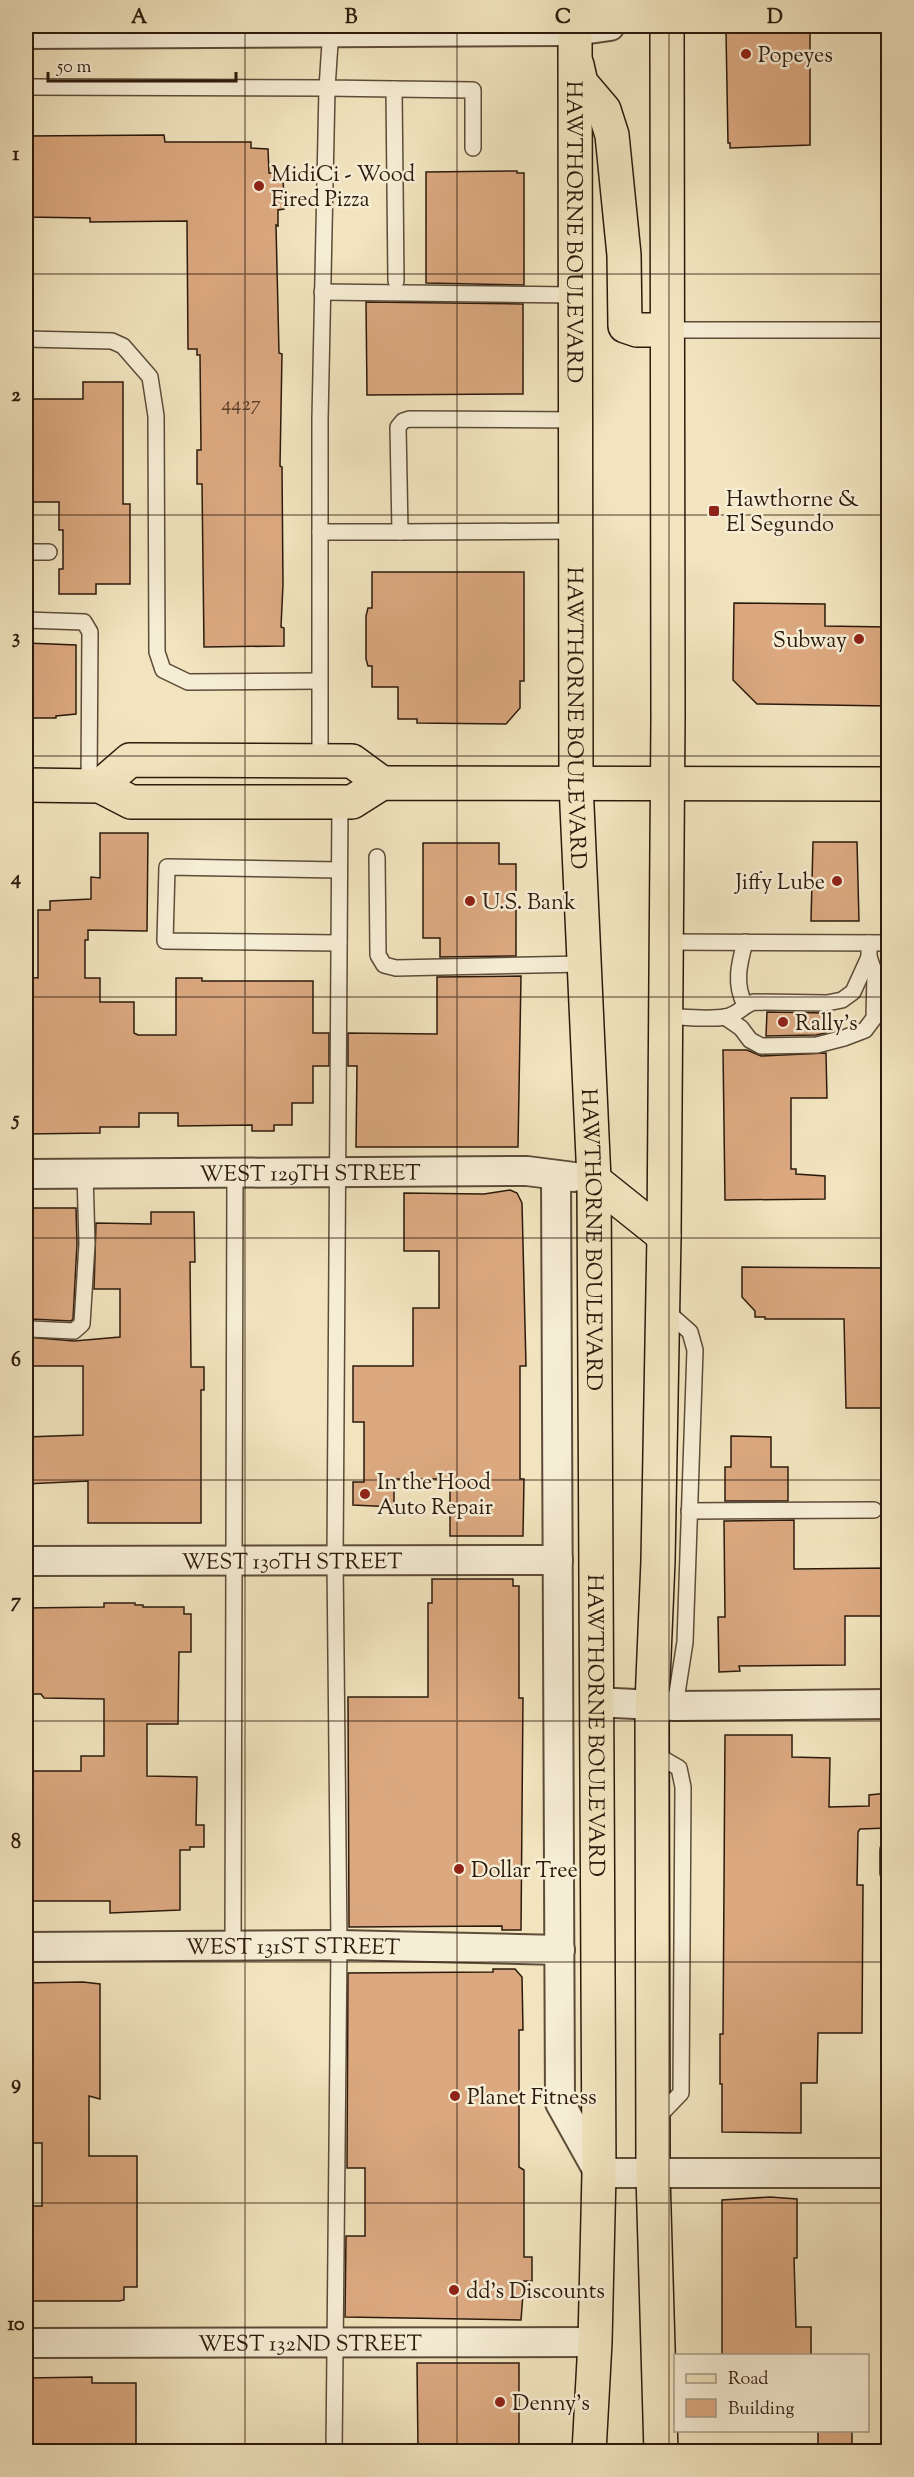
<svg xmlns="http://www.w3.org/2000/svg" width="914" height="2477" font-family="'Sorts Mill Goudy',serif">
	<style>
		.building { fill: #dba880; stroke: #2c1a0c; stroke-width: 1.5 }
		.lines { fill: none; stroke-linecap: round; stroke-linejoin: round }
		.service-casing { stroke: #5d4c38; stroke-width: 18 }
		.minor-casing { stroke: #5d4c38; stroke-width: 32 }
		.primary-casing { stroke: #2c1a0c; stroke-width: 36 }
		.service { stroke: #f6edd5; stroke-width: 15 }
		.minor { stroke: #f6edd5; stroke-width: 28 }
		.primary { stroke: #f1e4be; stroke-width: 33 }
		.grid { fill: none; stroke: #2c1a0c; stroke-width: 1.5; stroke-opacity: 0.55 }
		.poi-dot { fill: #8f2418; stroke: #f6edd5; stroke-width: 2 }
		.labels { text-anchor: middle; stroke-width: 5; stroke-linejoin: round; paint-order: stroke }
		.number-label { font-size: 20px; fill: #583e29 }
		.poi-label { font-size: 22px; fill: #2c1a0c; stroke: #f6edd5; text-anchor: start }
		.street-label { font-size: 22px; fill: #2c1a0c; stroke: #f6edd5 }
		.neatline { fill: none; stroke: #2c1a0c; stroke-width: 2 }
		.grid-label { font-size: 20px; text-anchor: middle; font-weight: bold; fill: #2c1a0c }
	</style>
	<rect width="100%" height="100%" fill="#f1e4be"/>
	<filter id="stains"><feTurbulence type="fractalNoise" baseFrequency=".00333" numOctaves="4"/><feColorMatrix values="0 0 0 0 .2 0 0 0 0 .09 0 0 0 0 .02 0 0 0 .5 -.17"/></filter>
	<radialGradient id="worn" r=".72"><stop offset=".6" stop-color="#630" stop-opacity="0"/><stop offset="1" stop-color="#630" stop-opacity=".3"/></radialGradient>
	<g class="building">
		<polygon points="726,32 810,32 810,145 730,148 730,143 728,143"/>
		<polygon points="164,135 165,142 251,142 251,148 268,149 269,173 283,173 284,209 278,210 278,226 276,225 279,353 282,354 280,466 282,467 283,584 281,627 284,628 284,646 204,647 202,484 197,484 197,450 201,450 200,355 197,355 197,349 188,349 187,221 90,222 90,218 26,217 26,136"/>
		<polygon points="517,171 517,173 524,173 524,285 426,283 426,172"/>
		<polygon points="366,302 523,304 523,394 367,395"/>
		<polygon points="83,382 123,382 123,504 130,504 130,584 96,584 96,594 59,594 59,569 63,569 63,530 59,530 59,502 26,502 26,399 83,399"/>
		<polygon points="372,572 524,572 524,681 520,681 520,708 506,724 417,723 417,719 398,719 398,687 372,687 372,666 368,666 366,659 366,616 368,608 372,608"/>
		<polygon points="734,603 825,604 825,626 888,627 888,706 757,704 733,680"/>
		<polygon points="26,643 76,645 76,714 56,716 56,718 26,718"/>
		<polygon points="100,833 148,833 147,931 88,930 88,940 85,940 85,978 100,978 100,1002 134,1002 134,1033 138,1035 176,1035 176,978 202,978 202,981 313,981 313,1033 329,1033 329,1066 313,1066 313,1103 292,1103 292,1125 274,1125 274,1131 252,1131 252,1125 178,1126 178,1113 139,1113 139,1127 100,1127 100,1133 26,1134 26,977 38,978 38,910 50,910 50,901 91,899 91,877 100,878"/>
		<polygon points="813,842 857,842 859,921 811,921"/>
		<polygon points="423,843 499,843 499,864 516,864 516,956 440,957 440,938 423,938"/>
		<polygon points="521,976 518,1147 356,1147 357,1066 348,1066 348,1033 437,1034 437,977"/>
		<polygon points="767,1012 826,1013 826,1033 816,1035 766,1036"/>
		<polygon points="723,1050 747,1050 761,1056 826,1053 827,1098 791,1098 791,1169 796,1169 796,1174 825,1176 825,1199 725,1200"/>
		<polygon points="510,1190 517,1193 522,1203 526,1366 520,1366 520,1479 524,1479 523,1536 450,1536 450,1479 394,1479 394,1507 353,1505 353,1482 364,1482 364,1422 353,1422 353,1366 413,1366 413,1308 439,1308 439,1251 404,1251 404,1193 484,1194"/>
		<polygon points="26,1208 76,1208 77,1244 73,1319 71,1321 31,1319 26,1321"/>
		<polygon points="151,1212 194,1212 195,1262 190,1262 191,1367 204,1367 204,1390 201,1390 201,1523 88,1523 88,1481 26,1484 26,1437 83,1435 83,1366 26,1366 26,1337 74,1341 120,1337 120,1289 94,1289 96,1223 151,1224"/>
		<polygon points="742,1267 888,1268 888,1408 846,1408 844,1319 765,1319 765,1317 755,1317 755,1311 742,1297"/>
		<polygon points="731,1436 771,1437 771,1467 788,1467 788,1501 725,1501 725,1467 731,1467"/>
		<polygon points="794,1520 794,1569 888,1568 888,1616 845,1616 845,1665 739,1666 740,1671 719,1672 718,1617 725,1617 724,1521"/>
		<polygon points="432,1579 513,1579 513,1586 519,1586 519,1698 523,1698 521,1930 502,1930 502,1926 349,1927 348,1697 428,1697 428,1603 432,1603"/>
		<polygon points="104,1603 135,1603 135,1605 143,1605 143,1607 184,1607 184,1614 191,1614 191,1652 179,1652 178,1724 147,1724 147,1776 197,1777 196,1825 204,1825 204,1847 190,1847 190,1850 180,1850 180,1910 110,1913 110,1901 26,1901 26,1771 81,1771 81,1756 104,1756 104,1699 44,1698 41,1694 26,1694 26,1608 104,1607"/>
		<polygon points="725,1735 792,1735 792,1757 830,1758 829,1807 869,1806 869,1795 888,1793 888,1828 860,1829 858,1832 857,1885 863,1885 862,2033 818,2033 817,2083 801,2083 801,2133 722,2132 722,2084 720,2084 720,2034 723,2034"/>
		<polygon points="493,1969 515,1969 522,1977 523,2030 519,2030 519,2167 524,2170 524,2257 532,2257 532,2281 524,2281 521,2320 345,2317 346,2236 365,2236 365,2168 347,2168 348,1973 493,1972"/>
		<polygon points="83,1982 100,1984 100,2099 89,2096 89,2156 137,2156 137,2287 124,2287 124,2300 119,2301 31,2301 31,2206 42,2206 42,2143 26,2143 26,1983"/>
		<polygon points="770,2197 797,2199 797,2258 794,2258 796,2327 811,2327 811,2355 722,2355 722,2200"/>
		<polygon points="417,2363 519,2363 519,2451 418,2451"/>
		<polygon points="92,2377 92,2383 136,2383 136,2451 26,2451 26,2378"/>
		<rect x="818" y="2430" width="34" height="20"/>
	</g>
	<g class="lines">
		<g class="service-casing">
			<g id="service">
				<polyline points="331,28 327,88 394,89 396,281"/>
				<polyline points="26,87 327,88 320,419 320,761"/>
				<polyline points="394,89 473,90 473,148"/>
				<polyline points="322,292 575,295"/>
				<polyline points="667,330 888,330"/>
				<polyline points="26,339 112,341 123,346 150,377 156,416 157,652 163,670 188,682 319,681"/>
				<polyline points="575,420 409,419 403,421 398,427 400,532 576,531"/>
				<polyline points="320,532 400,532"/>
				<polyline points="26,552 49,552"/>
				<polyline points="26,620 84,622 90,632 89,785"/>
				<polyline points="377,857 378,955 384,965 396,968 584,964"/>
				<polyline points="339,870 167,867 165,941 339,943"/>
				<polyline points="667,942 888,943"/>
				<path d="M745,942c-6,22 -11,42 0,63"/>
				<path d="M666,1016c19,1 40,4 59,1 13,-2 18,-12 29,-15l73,1 15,-3 11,-8 16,-35v-14"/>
				<polyline points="725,1017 741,1028 750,1040 761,1046 817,1045 844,1038 865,1030 874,1018 875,974 869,957"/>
				<polyline points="664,1309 690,1332 695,1350 685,1642 675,1706"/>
				<polyline points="31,1329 74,1331 82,1324 87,1244 85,1174"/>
				<polyline points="689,1511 874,1510"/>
				<polyline points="653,1753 679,1768 683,1787 681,2093 655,2120"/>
				<polyline points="888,1850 888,1873"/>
				<polyline points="233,1946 235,1173"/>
				<polyline points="334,2452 339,1945 335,1560 340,802"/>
			</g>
		</g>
		<g class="minor-casing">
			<g id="minor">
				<polyline points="26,34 575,31 610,26"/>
				<path id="s1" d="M26,1174l501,-3 47,6"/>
				<polyline points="556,1175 560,2103 599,2173 888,2173"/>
				<path id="s2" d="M26,1561l532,-1"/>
				<polyline points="595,1702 675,1706 888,1704"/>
				<path id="s3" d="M26,1947l313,-2 221,5"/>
				<path id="s4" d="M26,2343l569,-1"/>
			</g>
		</g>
		<g class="primary-casing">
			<g id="primary">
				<path id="s5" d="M575,26l1,758 18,396 5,993 -4,169 -6,110"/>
				<polyline points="577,65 581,83 604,110 612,135 624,255 625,326 637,330 667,330"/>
				<polyline points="26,785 100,786 131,802 352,802 382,783 888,784"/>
				<polyline points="100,786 130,760 352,761 382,783"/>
				<polyline points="594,1180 664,1236"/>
				<polyline points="661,2452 653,2175 652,1703 658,1561 664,1236 668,717 667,26"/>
			</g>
		</g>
		<use href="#service" class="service"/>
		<use href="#minor" class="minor"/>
		<use href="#primary" class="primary"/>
	</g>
	<path class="grid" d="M245,26v2426M457,26v2426M669,26v2426M26,274h862M26,515h862M26,756h862M26,997h862M26,1238h862M26,1480h862M26,1721h862M26,1962h862M26,2203h862"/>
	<g class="poi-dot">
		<circle cx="746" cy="54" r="6"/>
		<circle cx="259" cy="186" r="6"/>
		<rect x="708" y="505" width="12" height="12" rx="3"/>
		<circle cx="859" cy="639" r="6"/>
		<circle cx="837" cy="881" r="6"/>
		<circle cx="470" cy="901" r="6"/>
		<circle cx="783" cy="1022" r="6"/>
		<circle cx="365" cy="1494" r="6"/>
		<circle cx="459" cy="1869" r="6"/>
		<circle cx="455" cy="2096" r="6"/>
		<circle cx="454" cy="2290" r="6"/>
		<circle cx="500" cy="2402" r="6"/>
	</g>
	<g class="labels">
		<g class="number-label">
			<text x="241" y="410">4427</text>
		</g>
		<g class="poi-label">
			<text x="758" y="62">Popeyes</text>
			<text x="271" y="181">MidiCi - Wood<tspan x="271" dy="25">Fired Pizza</tspan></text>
			<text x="726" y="506">Hawthorne &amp;<tspan x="726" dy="25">El Segundo</tspan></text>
			<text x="847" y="647" text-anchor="end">Subway</text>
			<text x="825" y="889" text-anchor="end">Jiffy Lube</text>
			<text x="482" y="909">U.S. Bank</text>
			<text x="795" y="1030">Rally's</text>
			<text x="377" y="1489">In the Hood<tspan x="377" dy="25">Auto Repair</tspan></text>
			<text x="471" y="1877">Dollar Tree</text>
			<text x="467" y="2104">Planet Fitness</text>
			<text x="466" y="2298">dd's Discounts</text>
			<text x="512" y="2410">Denny's</text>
		</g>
		<g class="street-label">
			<text dy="8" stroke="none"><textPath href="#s5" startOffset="206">HAWTHORNE BOULEVARD</textPath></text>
			<text dy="8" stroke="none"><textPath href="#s5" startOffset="692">HAWTHORNE BOULEVARD</textPath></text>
			<text dy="8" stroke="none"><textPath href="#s1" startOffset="284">WEST 129TH STREET</textPath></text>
			<text dy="8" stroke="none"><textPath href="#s5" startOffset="1214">HAWTHORNE BOULEVARD</textPath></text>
			<text dy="8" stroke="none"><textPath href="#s2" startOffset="266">WEST 130TH STREET</textPath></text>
			<text dy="8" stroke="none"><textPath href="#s5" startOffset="1700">HAWTHORNE BOULEVARD</textPath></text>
			<text dy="8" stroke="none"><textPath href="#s3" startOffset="267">WEST 131ST STREET</textPath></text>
			<text dy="8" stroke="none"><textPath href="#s4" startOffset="284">WEST 132ND STREET</textPath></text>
		</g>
	</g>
	<rect width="914" height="2477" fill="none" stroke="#f1e4be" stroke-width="66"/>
	<rect x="674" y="2354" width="195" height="78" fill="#f6edd5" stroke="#a59985" stroke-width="1.5"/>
	<rect x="686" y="2374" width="30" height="9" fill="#f1e4be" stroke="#a59985" stroke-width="1.5"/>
	<text x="728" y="2384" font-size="18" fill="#2c1a0c">Road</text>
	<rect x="686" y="2399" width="30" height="18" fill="#dba880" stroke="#a59985" stroke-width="1.5"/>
	<text x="728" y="2414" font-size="18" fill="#2c1a0c">Building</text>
	<path d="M48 72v9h188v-9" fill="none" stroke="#2c1a0c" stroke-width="3"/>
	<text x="57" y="72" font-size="18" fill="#2c1a0c" stroke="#f6edd5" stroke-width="4.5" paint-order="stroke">50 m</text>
	<rect x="33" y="33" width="848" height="2411" class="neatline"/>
	<g class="grid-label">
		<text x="139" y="23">A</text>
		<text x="351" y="23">B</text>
		<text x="563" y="23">C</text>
		<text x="775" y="23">D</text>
		<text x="16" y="160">1</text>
		<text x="16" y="401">2</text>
		<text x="16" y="643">3</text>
		<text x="16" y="884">4</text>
		<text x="16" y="1125">5</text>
		<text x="16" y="1366">6</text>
		<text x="16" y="1607">7</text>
		<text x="16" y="1848">8</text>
		<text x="16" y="2089">9</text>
		<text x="16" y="2330">10</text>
	</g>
	<rect width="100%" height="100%" filter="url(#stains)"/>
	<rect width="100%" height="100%" fill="url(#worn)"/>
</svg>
